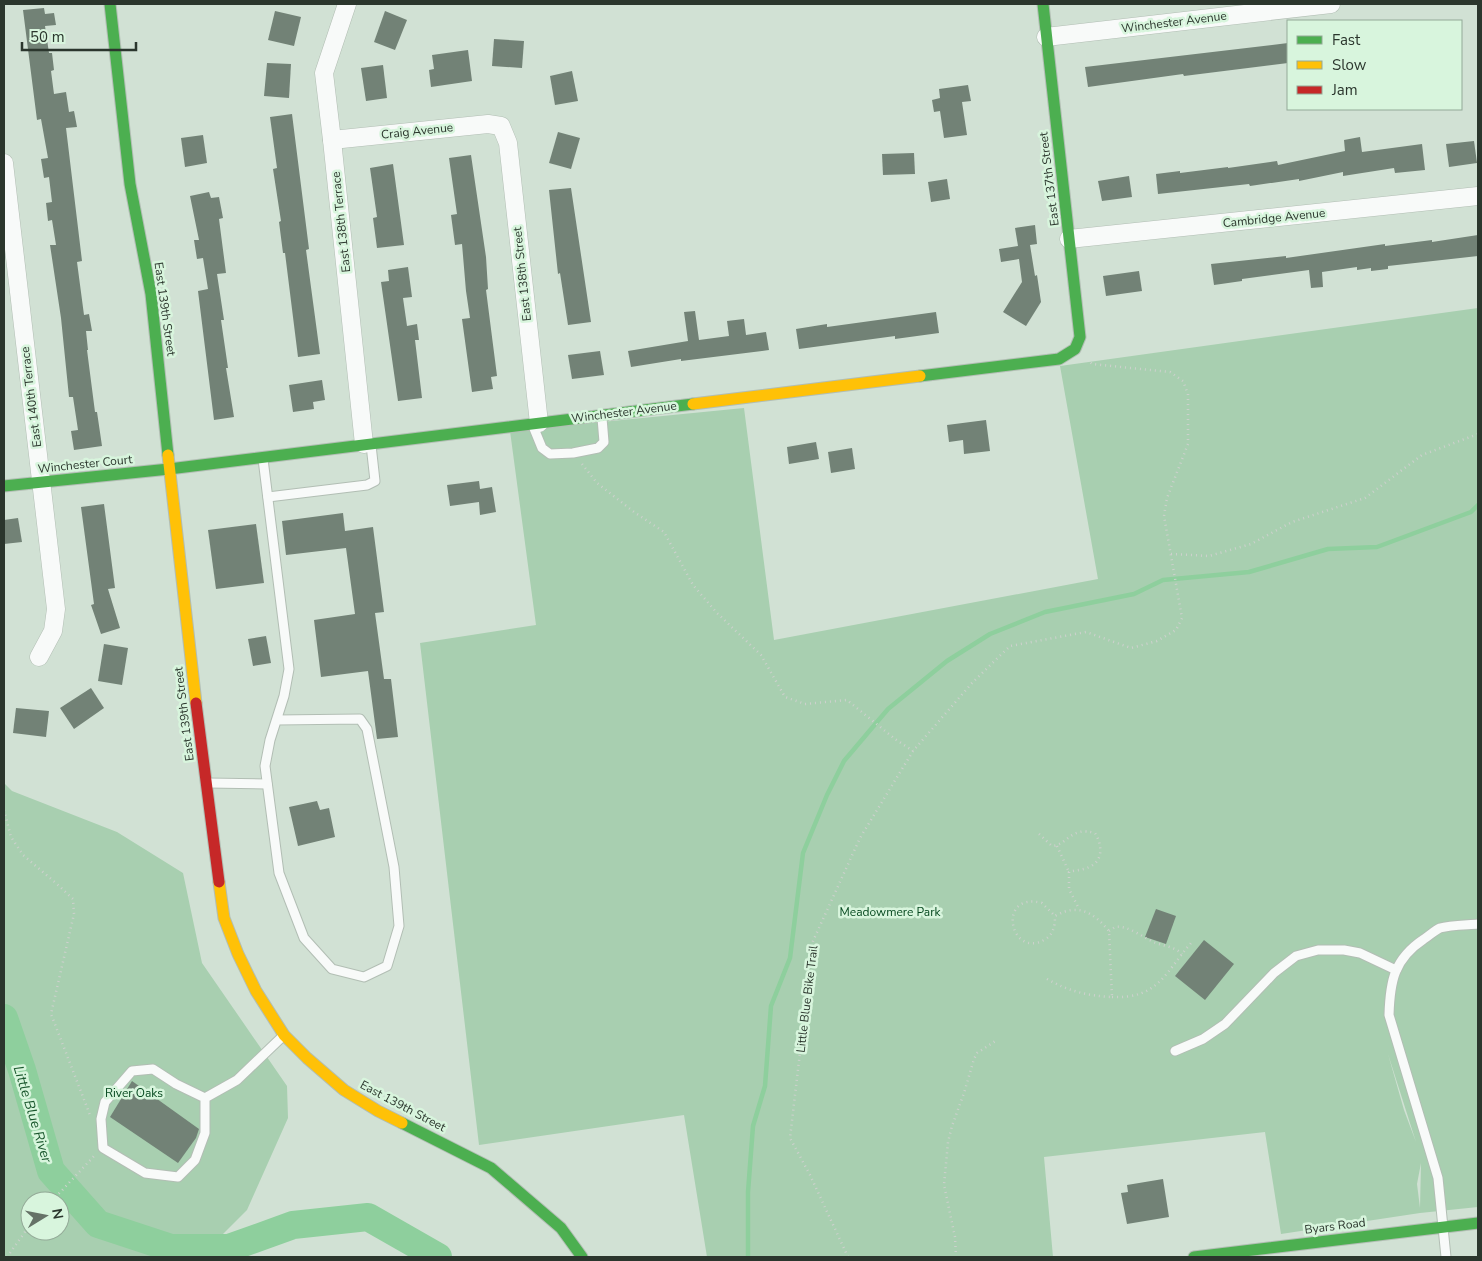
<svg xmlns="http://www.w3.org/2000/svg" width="1482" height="1261" font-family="'Nunito Sans',sans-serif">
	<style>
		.green { fill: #a8cfb0; fill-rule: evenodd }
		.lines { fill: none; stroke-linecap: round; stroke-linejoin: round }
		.stream { stroke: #8ecf9d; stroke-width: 4.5 }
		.river { stroke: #8ecf9d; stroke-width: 28 }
		.building { fill: #728276 }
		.lane-casing { stroke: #b2beb4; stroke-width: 11 }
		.street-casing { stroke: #b2beb4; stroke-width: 19 }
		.fast-casing { stroke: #b2beb4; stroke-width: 13 }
		.slow-casing { stroke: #b2beb4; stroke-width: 13 }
		.jam-casing { stroke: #b2beb4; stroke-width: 13 }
		.path { stroke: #cdd1cd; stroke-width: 2.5; stroke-dasharray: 1 4; stroke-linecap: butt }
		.lane { stroke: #f8faf9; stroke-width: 9 }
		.street { stroke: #f8faf9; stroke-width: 18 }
		.fast { stroke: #4caf50; stroke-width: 11 }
		.slow { stroke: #ffc107; stroke-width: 11 }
		.jam { stroke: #c62828; stroke-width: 11 }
		.labels { text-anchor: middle; stroke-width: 5; stroke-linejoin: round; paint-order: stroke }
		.street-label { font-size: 12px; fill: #2b362d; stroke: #d8f5dd }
		.park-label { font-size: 12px; fill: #05481e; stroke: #d8f5dd }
		.water-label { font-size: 14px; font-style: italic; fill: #1a572d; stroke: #d8f5dd }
	</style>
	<rect width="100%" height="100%" fill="#d1e1d4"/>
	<g class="green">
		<path d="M1478,308v899l-58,6 -139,21 -16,-102 -221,25 9,100h-346l-23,-142 -205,30 -59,-502 116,-18 -26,-194 234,-23 30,232 324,-61 -38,-213zM1388,1054l28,88 -12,-32zM1421,1163l-1,45 -3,-24z"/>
		<path d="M4,783l8,8 105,41 66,41 19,90 85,123 1,32 -41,92 -47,47h-196zM30,1201h30v30h-30z"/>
	</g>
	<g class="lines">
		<polyline class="stream" points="748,1257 748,1192 753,1126 765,1086 771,1006 790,958 803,853 827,795 844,761 888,709 947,661 990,634 1045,612 1134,594 1163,580 1249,572 1328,549 1377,547 1471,512 1478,505"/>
		<polyline class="river" points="4,1018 22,1070 51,1171 98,1224 171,1248 229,1248 293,1225 368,1217 438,1257"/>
	</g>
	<g class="building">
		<polygon points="44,8 45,14 54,13 56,25 45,26 49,53 52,53 54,70 51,71 54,94 66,92 69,112 74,111 77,127 66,128 82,261 77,262 84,315 89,314 92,331 86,331 88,350 87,350 95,412 97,412 102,446 74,450 71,431 78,430 73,397 69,397 61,318 50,245 56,245 52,220 48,221 46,203 52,202 49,177 44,178 41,159 48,158 41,119 37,120 23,10"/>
		<polygon points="275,11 301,17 294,46 268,40"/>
		<polygon points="385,11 407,20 395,50 374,42"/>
		<polygon points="494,39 524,41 522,68 492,66"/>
		<polygon points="1288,43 1288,63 1184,76 1183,74 1088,87 1085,67"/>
		<polygon points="468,50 472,81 431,87 429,70 434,69 432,55"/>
		<polygon points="267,63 291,64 289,98 264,96"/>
		<polygon points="383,65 387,98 366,101 361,68"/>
		<polygon points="572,71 578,101 555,105 550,76"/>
		<polygon points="968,85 971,101 962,102 967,135 944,138 940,111 934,112 932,100 940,98 939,89"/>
		<polygon points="292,114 309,249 306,250 320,354 298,357 285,253 283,253 279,222 281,221 273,169 277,168 270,117"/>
		<polygon points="558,132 580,138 571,169 549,163"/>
		<polygon points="203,135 207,163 185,167 181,138"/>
		<polygon points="1360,137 1362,152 1422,144 1425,170 1395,173 1394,168 1343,176 1343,172 1299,181 1299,179 1250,186 1249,184 1158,194 1156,174 1180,171 1180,173 1228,167 1228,168 1277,161 1278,165 1345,151 1344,140"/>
		<polygon points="1474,141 1477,163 1449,167 1446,144"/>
		<polygon points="914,153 915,174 883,175 882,154"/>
		<polygon points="471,155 486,257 488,289 486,290 497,376 491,377 493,389 472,392 462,319 470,318 466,291 462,244 455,245 451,215 457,214 449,158"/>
		<polygon points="393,164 404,245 377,248 373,218 377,217 370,168"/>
		<polygon points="1129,176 1132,197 1102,201 1098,181"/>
		<polygon points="947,179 950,199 931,202 928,182"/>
		<polygon points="571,188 591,322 568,325 560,273 558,274 549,190"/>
		<polygon points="209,192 211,198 219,197 223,218 219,219 226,273 217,274 224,320 221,320 228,368 226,368 234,417 214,420 198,291 208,289 203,258 197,259 194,240 199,240 190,196"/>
		<polygon points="1035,225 1037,244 1030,245 1035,276 1037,275 1041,302 1026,326 1003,312 1022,282 1019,259 1001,262 999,249 1018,246 1015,228"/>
		<polygon points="1478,235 1478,256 1388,266 1388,269 1371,271 1371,268 1357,270 1357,267 1322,272 1323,287 1311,288 1309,270 1242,279 1242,281 1214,285 1211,264 1286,256 1286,258 1385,244 1385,246 1432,240 1432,242"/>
		<polygon points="408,267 412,297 403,298 407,326 417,324 419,340 415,340 422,398 398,401 381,282 389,281 388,270"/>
		<polygon points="1139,271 1142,291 1106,296 1103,276"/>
		<polygon points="695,311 699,340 729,336 727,321 744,319 746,335 766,332 769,350 681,361 681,359 631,367 628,351 688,341 684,312"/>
		<polygon points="936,312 939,333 895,339 895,336 799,349 796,329 827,324 827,327"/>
		<polygon points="600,351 604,375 572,379 568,355"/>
		<polygon points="322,380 325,400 313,402 314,409 293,412 289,385"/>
		<polygon points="986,420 990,451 964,454 963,440 949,442 947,425"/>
		<polygon points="816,442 819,459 789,464 787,447"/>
		<polygon points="852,448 855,469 831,473 828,452"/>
		<polygon points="479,481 480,489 492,487 496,512 480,515 479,502 450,506 447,485"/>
		<polygon points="104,504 115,588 108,589 120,628 101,634 91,605 94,604 81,507"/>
		<polygon points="343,513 345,531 373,527 384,612 375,613 384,679 391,679 398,737 377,739 368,671 321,677 314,620 355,614 346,548 286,555 282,521"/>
		<polygon points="18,518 22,542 4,544 4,520"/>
		<polygon points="256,524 264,583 216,589 208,530"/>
		<polygon points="266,636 271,663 253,666 248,639"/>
		<polygon points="104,644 128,648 122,685 98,681"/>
		<polygon points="91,688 104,708 74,729 60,708"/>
		<polygon points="16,708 49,711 46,737 13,733"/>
		<polygon points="317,801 320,810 329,808 335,837 298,846 289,807"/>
		<polygon points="1156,909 1176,916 1166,944 1145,937"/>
		<polygon points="1204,940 1234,964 1205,1000 1175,976"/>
		<polygon points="132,1081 199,1129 196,1138 178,1163 110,1117"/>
		<polygon points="1163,1179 1169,1217 1127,1224 1121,1193 1128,1192 1127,1185"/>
	</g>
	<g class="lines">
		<g class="lane-casing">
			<g id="lane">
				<polyline points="533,426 542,448 550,454 573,453 598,448 604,442 602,418"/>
				<polyline points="263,459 289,669 284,696 270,740 265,766 279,873 304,938 332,969 364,977 387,966 399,926 394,867 367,729 360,719 277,720"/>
				<polyline points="268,497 367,485 375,481 371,445"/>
				<polyline points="208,783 267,784"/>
				<polyline points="1175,1051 1203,1039 1225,1024 1274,973 1296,956 1318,950 1344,950 1360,953 1396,970"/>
				<polyline points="205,1098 205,1133 195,1160 178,1177 145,1173 103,1148 101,1119 105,1102 132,1071 153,1069 176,1084 205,1098 237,1080 282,1037"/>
				<path d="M1446,1257l-8,-79 -49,-163c1,-34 5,-56 35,-76 5,-3 11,-9 16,-11 10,-3 27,-3 38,-4"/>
			</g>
		</g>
		<g class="street-casing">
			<g id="street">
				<polyline points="347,4 324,73 332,140 364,444"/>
				<polyline points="1046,37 1331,4"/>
				<polyline points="332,140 488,124 501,126 508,143 539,423"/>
				<polyline points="4,163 56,609 53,631 39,657"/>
				<polyline points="1069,239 1478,196"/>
			</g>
		</g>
		<g class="fast-casing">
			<g id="fast">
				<polyline points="110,4 130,184 151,294 168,455"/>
				<polyline points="920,376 1059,359 1075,349 1080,337 1043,4"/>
				<polyline points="4,486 169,469 693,404"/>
				<polyline points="402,1123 491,1168 561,1228 582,1257"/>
				<polyline points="1194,1257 1478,1223"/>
			</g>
		</g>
		<g class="slow-casing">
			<g id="slow">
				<polyline points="693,404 920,376"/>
				<polyline points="168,455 196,703"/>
				<polyline points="219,882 224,918 238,954 256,991 284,1035 307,1058 344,1090 378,1111 402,1123"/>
			</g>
		</g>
		<g class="jam-casing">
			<polyline id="jam" points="196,703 219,882"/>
		</g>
		<g class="path">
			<polyline points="582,464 597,483 634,512 664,532 693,585 717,613 761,655 785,697 805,704 847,700 895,739 913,751"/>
			<polyline points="1171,554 1209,556 1251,544 1292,522 1365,498 1422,455 1478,434"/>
			<polyline points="4,810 11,837 23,855 57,884 73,899 74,914 51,1014 90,1115"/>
			<path d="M1039,834l13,12c16,-1 18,-20 43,-13 7,11 9,28 -6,34 -6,3 -13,3 -20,5v17l10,20"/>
			<polyline points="1057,846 1069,872"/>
			<path d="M1109,931l6,-4c14,-2 28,11 41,16 9,3 19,4 26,11"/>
			<path d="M1047,979c21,12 41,17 65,18l-3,-66c-16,-19 -31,-28 -54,-15 0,11 -2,19 -11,24 -34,19 -48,-49 -2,-37l13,13"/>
			<path d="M1112,997c46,2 53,-24 79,-54"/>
			<polyline points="52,1201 95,1155"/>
			<polyline points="7,1257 30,1225"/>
			<polyline points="848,1257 810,1175 790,1138 813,941 860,838 913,751 972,683 1010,646 1086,632 1131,648 1157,641 1176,630 1182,618 1164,516 1167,498 1188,444 1188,394 1183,381 1170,372 1092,364 1089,361"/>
			<polyline points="956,1257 955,1237 944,1185 948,1142 952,1126 964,1093 974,1059 977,1053 997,1040"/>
		</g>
		<use href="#lane" class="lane"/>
		<use href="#street" class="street"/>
		<use href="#fast" class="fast"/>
		<use href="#slow" class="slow"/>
		<use href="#jam" class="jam"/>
	</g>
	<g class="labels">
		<g class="street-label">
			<text transform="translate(1174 22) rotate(-7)" y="4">Winchester Avenue</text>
			<text transform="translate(417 131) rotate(-6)" y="4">Craig Avenue</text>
			<text transform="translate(1049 179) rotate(-97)" y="4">East 137th Street</text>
			<text transform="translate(1274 218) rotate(-6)" y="4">Cambridge Avenue</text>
			<text transform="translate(341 222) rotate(-96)" y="4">East 138th Terrace</text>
			<text transform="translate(522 274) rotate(-96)" y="4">East 138th Street</text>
			<text transform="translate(165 309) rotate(82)" y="4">East 139th Street</text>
			<text transform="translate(31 397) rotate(-97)" y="4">East 140th Terrace</text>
			<text transform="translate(624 412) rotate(-7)" y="4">Winchester Avenue</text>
			<text transform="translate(85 464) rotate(-6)" y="4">Winchester Court</text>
			<text transform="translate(184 714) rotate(-97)" y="4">East 139th Street</text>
			<text transform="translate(807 999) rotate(-83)" y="4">Little Blue Bike Trail</text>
			<text transform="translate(403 1106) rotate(28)" y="4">East 139th Street</text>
			<text transform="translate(1335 1226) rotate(-7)" y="4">Byars Road</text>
		</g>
		<g class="park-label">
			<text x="890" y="916">Meadowmere Park</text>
			<text x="134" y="1097">River Oaks</text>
		</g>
		<g class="water-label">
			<text transform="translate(33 1114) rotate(73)" y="5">Little Blue River</text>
		</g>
	</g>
	<rect width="1482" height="1261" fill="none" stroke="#2b362d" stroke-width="10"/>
	<rect x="1287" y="20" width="175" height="90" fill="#d8f5dd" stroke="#93a997"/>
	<rect x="1297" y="36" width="25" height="8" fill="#4caf50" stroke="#93a997"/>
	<text x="1332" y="45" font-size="15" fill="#2b362d">Fast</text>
	<rect x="1297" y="61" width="25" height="8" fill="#ffc107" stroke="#93a997"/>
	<text x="1332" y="70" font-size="15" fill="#2b362d">Slow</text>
	<rect x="1297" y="86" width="25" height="8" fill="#c62828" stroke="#93a997"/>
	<text x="1332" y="95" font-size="15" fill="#2b362d">Jam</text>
	<g transform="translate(45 1216) rotate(80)"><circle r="24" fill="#d8f5dd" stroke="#93a997"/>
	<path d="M0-4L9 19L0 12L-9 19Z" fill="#657267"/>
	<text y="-8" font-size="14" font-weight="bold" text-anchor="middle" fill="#2b362d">N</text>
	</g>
	<path d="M22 42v8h114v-8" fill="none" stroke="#2b362d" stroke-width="2.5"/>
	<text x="30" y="42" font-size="15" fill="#2b362d" stroke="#d8f5dd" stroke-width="4" paint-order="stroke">50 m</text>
</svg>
